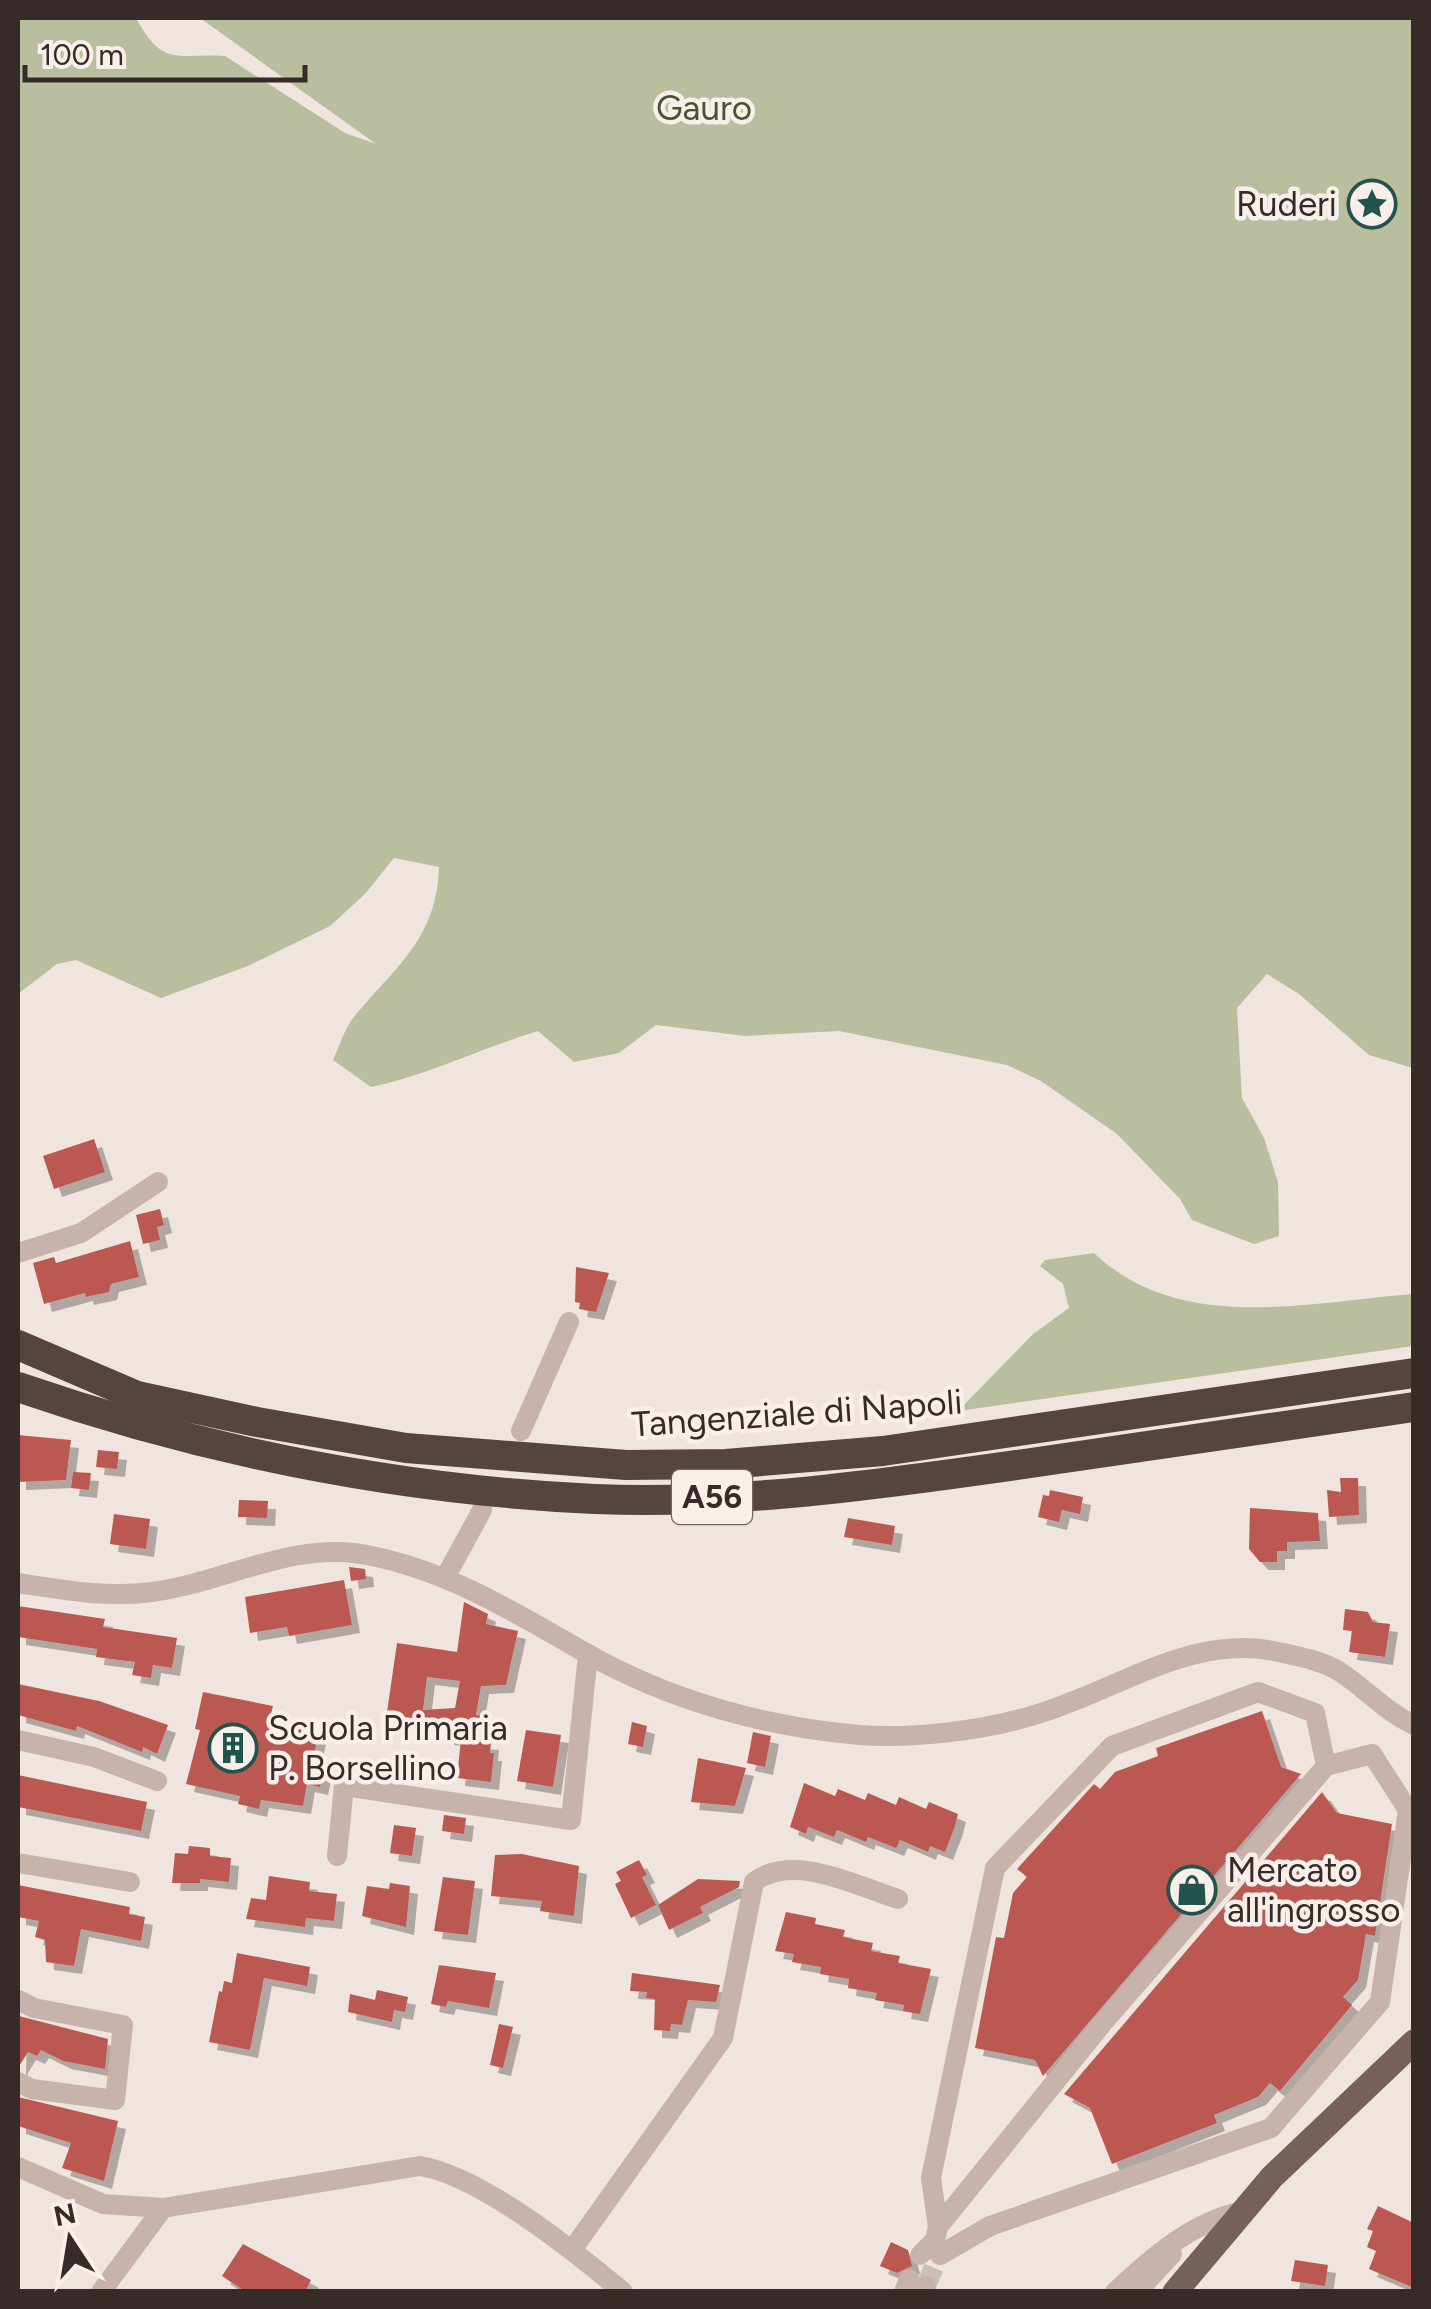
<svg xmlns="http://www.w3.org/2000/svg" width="1431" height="2309" font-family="Figtree,sans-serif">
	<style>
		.green { fill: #b9be9f }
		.building { fill: #bb5851; fill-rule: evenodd; filter: url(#shadow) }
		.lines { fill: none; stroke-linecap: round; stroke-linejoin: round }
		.minor-tunnel { stroke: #cbbfba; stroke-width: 20; stroke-dasharray: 20 10; stroke-linecap: butt }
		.minor { stroke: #c7b3ab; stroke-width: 20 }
		.major { stroke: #76605c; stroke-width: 25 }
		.highway { stroke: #564441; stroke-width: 30 }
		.labels { text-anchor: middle; stroke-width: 9; stroke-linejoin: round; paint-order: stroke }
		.shield { fill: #f8efea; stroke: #706663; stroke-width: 2.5 }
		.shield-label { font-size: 32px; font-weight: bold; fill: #362b29 }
		.park-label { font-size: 35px; fill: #4b522f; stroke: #f8efea }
		.poi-label { font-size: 35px; fill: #362b29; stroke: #f8efea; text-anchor: start }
		.street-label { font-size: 35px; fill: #362b29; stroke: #f8efea }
	</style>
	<defs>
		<filter id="shadow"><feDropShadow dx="8" dy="8" stdDeviation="0" flood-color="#0004"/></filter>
	</defs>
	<rect width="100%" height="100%" fill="#f0e4de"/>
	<g class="green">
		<path d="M18,18h118c27,50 41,35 89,38l120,77 31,11 -176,-126h1213v1050l-44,-13 -70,-61 -32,-20 -30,34 5,90 22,40 14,44 1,54 -25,8 -62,-24 -12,-21 -63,-65 -76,-53 -34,-16 -168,-34 -94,5 -89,-11 -37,28 -45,9 -36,-31c-57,17 -110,44 -167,56l-38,-27c6,-13 11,-30 20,-42 42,-51 84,-79 86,-151l-45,-9 -29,36 -35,32 -82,40 -87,32 -85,-38 -19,4 -39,30z"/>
		<path d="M1094,1253c87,82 213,49 319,41v52l-455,65 75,-77 36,-26 -6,-24 -23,-18 5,-6z"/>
	</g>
	<g class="building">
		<polygon points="94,1139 105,1172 54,1189 43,1156"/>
		<polygon points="160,1209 164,1225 157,1227 160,1240 143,1244 136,1215"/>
		<polygon points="130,1241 139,1277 111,1284 109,1292 86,1297 85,1293 44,1304 33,1263 54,1257 56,1263"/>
		<polygon points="576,1267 609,1273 596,1312 579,1309 580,1303 575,1302"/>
		<polygon points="18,1435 71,1440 66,1480 18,1482"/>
		<polygon points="98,1450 119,1452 117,1469 96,1467"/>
		<polygon points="73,1472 91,1473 89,1490 71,1488"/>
		<polygon points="1340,1478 1358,1478 1359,1515 1329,1517 1327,1490 1341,1492"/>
		<polygon points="1050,1490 1083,1497 1080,1514 1062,1510 1059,1522 1038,1517 1043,1495 1049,1496"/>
		<polygon points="239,1500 268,1501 267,1518 238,1517"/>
		<polygon points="1250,1508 1318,1513 1320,1541 1287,1542 1287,1551 1277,1551 1277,1562 1260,1562 1249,1549"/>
		<polygon points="114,1514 150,1519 146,1549 110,1544"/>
		<polygon points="848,1518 895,1526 892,1545 844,1537"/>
		<polygon points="349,1567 365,1569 366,1579 351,1581"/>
		<polygon points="344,1580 352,1625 289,1636 287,1627 250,1633 245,1597"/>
		<path d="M464,1602l24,12 -2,10 32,7 -12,54 -25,1 -5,29 6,1 -4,25 13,1 -1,11h4l-3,29 -34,-4 4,-39 -15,-2 1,-10 -61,-8 11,-76 60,9zM427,1677l33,4 -5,27 -32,2z"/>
		<polygon points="18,1606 105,1619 103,1627 177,1638 172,1668 153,1665 151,1678 132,1675 135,1662 96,1657 97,1649 18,1637"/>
		<polygon points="1345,1609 1368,1612 1373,1622 1390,1624 1385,1657 1349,1652 1352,1631 1343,1630"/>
		<polygon points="18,1684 99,1701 168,1725 157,1754 143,1747 142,1752 77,1726 76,1731 18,1715"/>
		<polygon points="203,1692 273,1706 270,1717 309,1725 308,1733 318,1735 312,1767 324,1769 320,1787 307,1784 303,1806 261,1800 259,1809 238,1804 240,1796 186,1784 200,1730 195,1729"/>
		<polygon points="1262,1711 1281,1767 1301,1774 1043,2076 1035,2060 975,2048 996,1937 1004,1938 1013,1893 1027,1877 1017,1869 1094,1784 1100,1789 1115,1772 1158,1756 1156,1748"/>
		<polygon points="632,1722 647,1726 643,1747 628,1744"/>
		<polygon points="526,1730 561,1735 553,1787 517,1781"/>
		<polygon points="753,1732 771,1736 765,1767 747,1763"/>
		<polygon points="698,1758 746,1768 735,1806 691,1802"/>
		<polygon points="18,1775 147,1802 141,1831 18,1807"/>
		<polygon points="804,1783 835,1796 838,1789 865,1800 868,1793 896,1805 899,1797 926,1809 929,1802 958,1814 954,1829 945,1852 930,1846 928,1852 900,1840 896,1848 868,1837 866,1842 837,1830 834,1837 808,1827 806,1834 790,1827"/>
		<polygon points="1322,1792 1337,1813 1392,1824 1375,1936 1366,1934 1358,1980 1343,1997 1352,2005 1280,2091 1270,2083 1258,2097 1214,2115 1217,2123 1112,2164 1090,2108 1064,2094"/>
		<polygon points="444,1815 466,1818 464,1834 442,1831"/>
		<polygon points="394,1825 416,1828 412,1856 390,1853"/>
		<polygon points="189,1846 210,1848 210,1856 231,1858 229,1882 200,1879 200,1883 172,1883 175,1853 188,1854"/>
		<polygon points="522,1854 579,1866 574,1916 540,1911 542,1901 491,1896 495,1855"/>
		<polygon points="639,1860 647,1875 642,1877 656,1905 631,1918 615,1884 621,1881 616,1872"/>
		<polygon points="269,1876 310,1882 309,1891 337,1894 334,1921 306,1918 305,1927 246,1919 251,1898 266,1900"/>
		<polygon points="443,1877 475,1881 468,1935 434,1931"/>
		<polygon points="698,1879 740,1881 739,1887 700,1907 703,1913 669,1930 658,1905"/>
		<polygon points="390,1883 410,1886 406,1927 362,1916 367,1886 389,1889"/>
		<polygon points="18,1885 130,1907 129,1914 145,1917 141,1941 81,1929 74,1966 46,1962 45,1940 35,1937 39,1921 18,1917"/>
		<polygon points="786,1912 816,1918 815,1924 845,1930 843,1937 873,1943 871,1951 900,1956 898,1963 931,1969 920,2014 903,2011 904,2005 875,2000 877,1993 848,1988 849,1979 820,1974 821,1967 792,1962 794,1954 775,1951"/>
		<polygon points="237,1953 310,1967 307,1986 264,1978 250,2050 209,2042 219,1991 222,1992 224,1981 232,1983"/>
		<polygon points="439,1965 496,1973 489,2008 448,2001 446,2007 431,2004"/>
		<polygon points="632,1973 720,1985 716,2002 688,2000 682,2025 671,2024 670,2031 654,2030 655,1999 646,1998 647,1992 630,1991"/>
		<polygon points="377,1990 408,1997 405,2012 394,2010 392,2022 348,2012 350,1994 375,2000"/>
		<polygon points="19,2016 108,2039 105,2069 63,2061 41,2050 37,2056 28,2052 18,2068"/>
		<polygon points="499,2024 513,2027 503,2068 490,2065"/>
		<polygon points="18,2097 118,2121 104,2181 62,2168 71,2143 18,2126"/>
		<polygon points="1378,2206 1414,2223 1414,2288 1369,2269 1376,2251 1367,2247 1373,2231 1367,2229"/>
		<polygon points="891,2242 908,2250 912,2266 897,2273 880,2266"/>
		<polygon points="243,2244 311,2280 305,2292 246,2292 222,2276"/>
		<polygon points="1295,2260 1328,2265 1325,2286 1291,2281"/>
	</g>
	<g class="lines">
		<polyline class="minor-tunnel" points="926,2286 936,2262"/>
		<g class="minor">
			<polyline points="18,1253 81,1233 158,1182"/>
			<polyline points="521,1431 569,1322"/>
			<polyline points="446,1576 482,1510"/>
			<path d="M18,1583c46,7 88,15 134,9 71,-9 142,-52 215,-37 82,16 147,57 219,98 82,47 179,74 273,82 53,4 121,-4 172,-19 84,-23 161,-86 252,-63 18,4 43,9 57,19 26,17 45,39 74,53"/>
			<polyline points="18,1740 94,1757 157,1781"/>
			<polyline points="337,1856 344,1786 571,1820 588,1654"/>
			<polyline points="18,1863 130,1882"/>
			<polyline points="18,2000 34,2008 123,2025 115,2100 32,2089 18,2082"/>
			<polyline points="18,2167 103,2204 163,2208"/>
			<polyline points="938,2227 1102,2024 1326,1766 1372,1754 1408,1810 1380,2002 1271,2128 990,2226 940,2255"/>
			<path d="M572,2250l151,-212 31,-156c39,-30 102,4 144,17"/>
			<polyline points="920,2255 935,2240 938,2227 931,2178 995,1868 1112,1746 1258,1692 1315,1713 1326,1766"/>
			<path d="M101,2292l62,-84 257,-42c61,10 154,85 203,126"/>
			<polyline points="904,2292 909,2279"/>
			<polyline points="923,2292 926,2286"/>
			<path d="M1115,2292c36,-34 76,-69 124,-80"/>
			<polyline points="1137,2292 1172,2254"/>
		</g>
		<polyline class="major" points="1175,2292 1272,2177 1414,2042"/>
		<g class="highway">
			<polyline points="18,1345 137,1396 257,1422 406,1448 626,1465 726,1464 883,1451 1414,1373"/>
			<path d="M18,1387c186,64 380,103 577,112 143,6 288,-15 429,-35 130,-19 260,-38 390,-57"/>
		</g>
	</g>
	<defs>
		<g id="sight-ring" transform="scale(2.5)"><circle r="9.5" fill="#f8efea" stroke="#22544e" stroke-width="1.5"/><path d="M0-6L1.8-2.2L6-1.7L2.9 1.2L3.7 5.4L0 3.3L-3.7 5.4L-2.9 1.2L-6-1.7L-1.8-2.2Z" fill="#22544e"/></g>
		<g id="building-ring" transform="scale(2.5)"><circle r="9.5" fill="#f8efea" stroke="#22544e" stroke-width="1.5"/><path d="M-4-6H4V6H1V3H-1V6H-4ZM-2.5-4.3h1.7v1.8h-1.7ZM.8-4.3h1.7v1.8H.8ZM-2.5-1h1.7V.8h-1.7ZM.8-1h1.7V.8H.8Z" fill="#22544e"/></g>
		<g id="shop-ring" transform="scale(2.5)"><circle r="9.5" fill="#f8efea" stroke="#22544e" stroke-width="1.5"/><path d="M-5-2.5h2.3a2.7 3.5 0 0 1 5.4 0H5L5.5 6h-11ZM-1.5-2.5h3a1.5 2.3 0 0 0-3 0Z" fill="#22544e"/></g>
	</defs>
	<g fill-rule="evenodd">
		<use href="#sight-ring" x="1372" y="204"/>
		<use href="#building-ring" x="233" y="1748"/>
		<use href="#shop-ring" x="1192" y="1890"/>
	</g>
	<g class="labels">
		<rect class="shield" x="672" y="1470" width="80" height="54" rx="8"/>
		<g class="shield-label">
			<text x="712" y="1508">A56</text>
		</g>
		<g class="park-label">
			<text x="704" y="120">Gauro</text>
		</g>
		<g class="poi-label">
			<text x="1337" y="216" text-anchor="end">Ruderi</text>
			<text x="268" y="1740">Scuola Primaria<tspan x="268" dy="40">P. Borsellino</tspan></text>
			<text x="1227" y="1882">Mercato<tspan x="1227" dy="40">all'ingrosso</tspan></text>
		</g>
		<g class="street-label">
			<text transform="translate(797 1413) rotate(-4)" y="12">Tangenziale di Napoli</text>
		</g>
	</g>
	<rect width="1431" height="2309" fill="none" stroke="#362b29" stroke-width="40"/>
	<g transform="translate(70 2239) rotate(348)" stroke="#f8efea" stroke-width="8" paint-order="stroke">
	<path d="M0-8L18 38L0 25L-18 38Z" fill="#362b29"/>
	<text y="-15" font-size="28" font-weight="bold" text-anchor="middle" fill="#362b29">N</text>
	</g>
	<path d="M25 65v15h280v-15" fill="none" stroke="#362b29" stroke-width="5"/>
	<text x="40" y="65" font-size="30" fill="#362b29" stroke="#f8efea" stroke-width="8" paint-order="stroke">100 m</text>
</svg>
